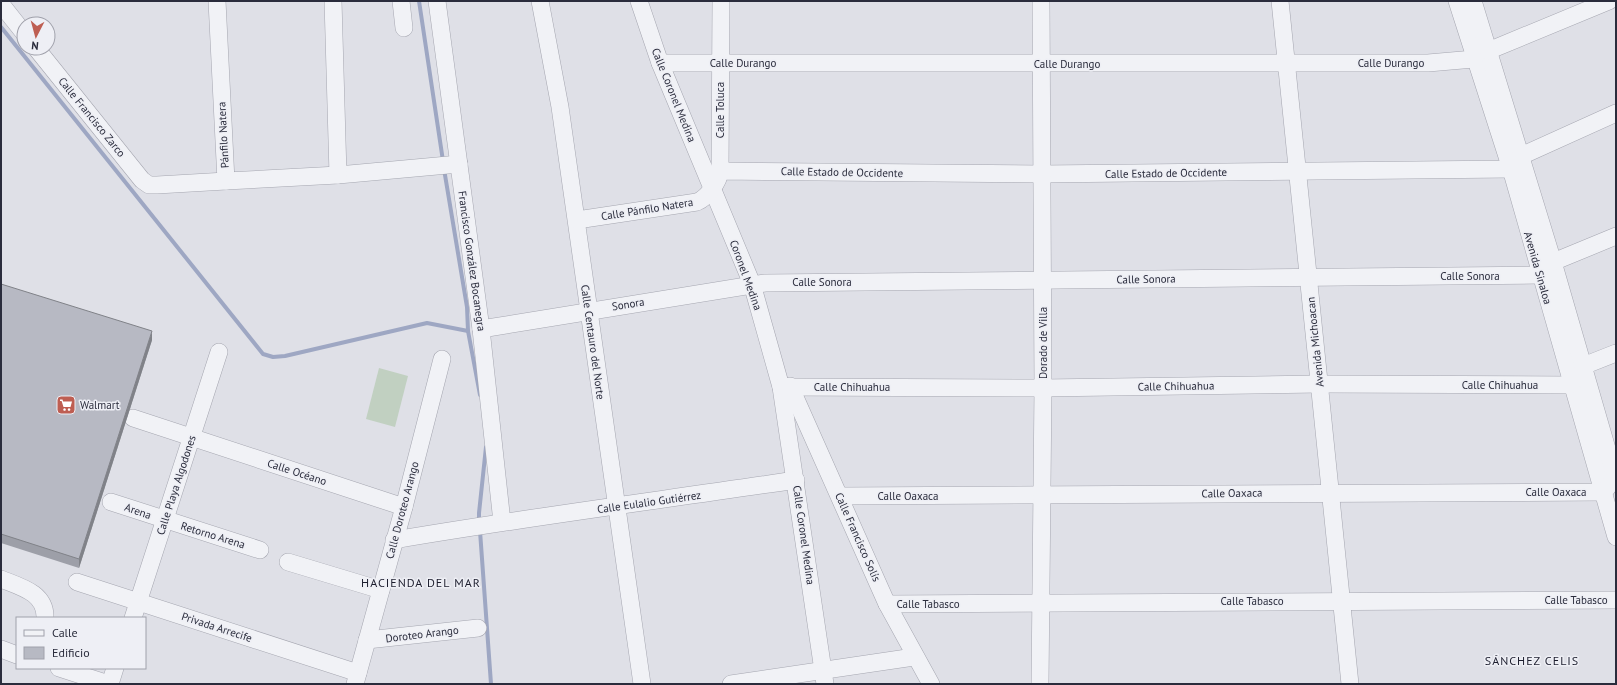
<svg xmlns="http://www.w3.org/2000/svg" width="1617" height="685" font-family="'PT Sans',sans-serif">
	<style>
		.green { fill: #c1d0c1 }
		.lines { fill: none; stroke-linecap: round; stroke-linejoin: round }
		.stream { stroke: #9ea7c3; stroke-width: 4 }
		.minor-casing { stroke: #a5a6b0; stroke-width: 18 }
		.minor { stroke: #f1f2f6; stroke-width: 17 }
		.wall { fill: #9d9fa8 }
		.shaded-wall { fill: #808288 }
		.building { fill: #b7b9c3; stroke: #808288 }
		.labels { text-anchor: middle; stroke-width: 3; stroke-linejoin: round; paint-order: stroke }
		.street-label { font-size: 11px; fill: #2a2c3c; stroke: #eeeff5 }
		.poi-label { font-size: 11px; fill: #2a2c3c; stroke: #eeeff5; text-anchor: start }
		.neighbourhood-label { font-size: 12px; letter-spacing: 1px; fill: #1c1d2d; stroke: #eeeff5 }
	</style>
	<rect width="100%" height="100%" fill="#dfe0e7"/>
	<polygon class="green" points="379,368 408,376 395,427 366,419"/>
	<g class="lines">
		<g class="stream">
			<polyline points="419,1 443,161"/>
			<polyline points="1,27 263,354 273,357 285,356 427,323 468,331 480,395"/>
			<polyline points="444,169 467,307 468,331"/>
			<polyline points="479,522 479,513 486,447"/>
			<polyline points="480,531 491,684"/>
		</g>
		<g class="minor-casing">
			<g id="minor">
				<polyline points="217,1 226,181 338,175 459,164"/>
				<polyline points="333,1 338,175"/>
				<polyline points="401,1 404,28"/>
				<polyline points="437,1 481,329 502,522"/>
				<polyline points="540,1 560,107 642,684"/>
				<polyline points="639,1 660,63 752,284 781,387 825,684"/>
				<polyline points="1280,1 1350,684"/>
				<polyline points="1457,1 1511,169 1616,537"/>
				<polyline points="1473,1 1553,262 1616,480"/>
				<polyline points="1,4 24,33"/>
				<polyline points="36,48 142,180 149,185 157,185 226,181"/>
				<polyline points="1488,51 1609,1"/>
				<polyline points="660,63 1428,63 1474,59"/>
				<polyline points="720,171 721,1"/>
				<path d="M577,220l120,-18c10,-4 22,-20 23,-31l322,3 469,-5 10,-13 95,-43"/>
				<polyline points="1553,262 1616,236"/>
				<polyline points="481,329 765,283 1540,275"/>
				<polyline points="1583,366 1616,353"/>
				<polyline points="790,386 887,604 931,684"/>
				<polyline points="781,387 1043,388 1319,384 1571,385"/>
				<polyline points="133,418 404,507"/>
				<polyline points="840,496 1604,492 1616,476"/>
				<polyline points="111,502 260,550"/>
				<path d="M394,540c134,-23 268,-40 402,-60"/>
				<polyline points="288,562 381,590"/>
				<path d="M1,579c20,8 45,14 44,39"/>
				<polyline points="77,582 358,673"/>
				<polyline points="887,604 1616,600"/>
				<polyline points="133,618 219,352"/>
				<polyline points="367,640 478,628"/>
				<polyline points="1,649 17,655"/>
				<polyline points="59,668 109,684"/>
				<polyline points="110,684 115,668"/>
				<polyline points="355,684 404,507 442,359"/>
				<polyline points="731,684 914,657"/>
				<polyline points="1040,684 1043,388 1041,1"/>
			</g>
		</g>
		<use href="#minor" class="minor"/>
	</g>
	<polygon class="wall" points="1,284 152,340 79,568 1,543"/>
	<polygon class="shaded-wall" points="152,331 152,340 79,568 79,559"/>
	<polygon class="building" points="1,284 152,331 79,559 1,534"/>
	<defs>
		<g id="supermarket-square" transform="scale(1)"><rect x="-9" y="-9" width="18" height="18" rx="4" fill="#be5e52" stroke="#eeeff5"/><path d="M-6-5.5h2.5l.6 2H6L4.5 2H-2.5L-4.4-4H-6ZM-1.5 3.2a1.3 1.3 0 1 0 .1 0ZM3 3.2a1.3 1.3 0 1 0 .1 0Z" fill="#fff"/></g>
	</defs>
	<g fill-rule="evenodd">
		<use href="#supermarket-square" x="66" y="405"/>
	</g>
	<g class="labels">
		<g class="street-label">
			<text x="743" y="67">Calle Durango</text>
			<text x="1391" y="67">Calle Durango</text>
			<text x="1067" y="68">Calle Durango</text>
			<text transform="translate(674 95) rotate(68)" y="4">Calle Coronel Medina</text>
			<text transform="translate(720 110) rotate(-90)" y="4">Calle Toluca</text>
			<text transform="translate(92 117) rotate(51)" y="4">Calle Francisco Zarco</text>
			<text transform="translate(223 135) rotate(-93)" y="4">Pánfilo Natera</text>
			<text transform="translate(842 172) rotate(1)" y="4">Calle Estado de Occidente</text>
			<text transform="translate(1166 173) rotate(-1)" y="4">Calle Estado de Occidente</text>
			<text transform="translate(647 209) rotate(-9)" y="4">Calle Pánfilo Natera</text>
			<text transform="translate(472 261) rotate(82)" y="4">Francisco González Bocanegra</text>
			<text transform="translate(1538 268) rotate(74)" y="4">Avenida Sinaloa</text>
			<text transform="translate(746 275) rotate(70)" y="4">Coronel Medina</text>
			<text x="1470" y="280">Calle Sonora</text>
			<text transform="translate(1146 279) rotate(-1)" y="4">Calle Sonora</text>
			<text x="822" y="286">Calle Sonora</text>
			<text transform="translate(628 304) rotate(-9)" y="4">Sonora</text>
			<text transform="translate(593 342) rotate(82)" y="4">Calle Centauro del Norte</text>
			<text transform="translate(1315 342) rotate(-96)" y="4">Avenida Michoacan</text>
			<text transform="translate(1043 343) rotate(-90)" y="4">Dorado de Villa</text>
			<text x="1500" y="389">Calle Chihuahua</text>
			<text transform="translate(1176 386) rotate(-1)" y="4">Calle Chihuahua</text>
			<text x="852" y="391">Calle Chihuahua</text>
			<text transform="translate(297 472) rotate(18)" y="4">Calle Océano</text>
			<text transform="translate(176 485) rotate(-72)" y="4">Calle Playa Algodones</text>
			<text x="1556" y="496">Calle Oaxaca</text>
			<text transform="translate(1232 493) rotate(-1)" y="4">Calle Oaxaca</text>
			<text x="908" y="500">Calle Oaxaca</text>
			<text transform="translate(649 502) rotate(-8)" y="4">Calle Eulalio Gutiérrez</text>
			<text transform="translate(402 510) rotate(-75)" y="4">Calle Doroteo Arango</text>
			<text transform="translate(138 511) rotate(19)" y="4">Arena</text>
			<text transform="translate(213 535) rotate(17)" y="4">Retorno Arena</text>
			<text transform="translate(804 535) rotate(82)" y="4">Calle Coronel Medina</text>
			<text transform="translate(858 537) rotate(66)" y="4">Calle Francisco Solís</text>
			<text x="1576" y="604">Calle Tabasco</text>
			<text x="1252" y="605">Calle Tabasco</text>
			<text x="928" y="608">Calle Tabasco</text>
			<text transform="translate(217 627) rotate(18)" y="4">Privada Arrecife</text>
			<text transform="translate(422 634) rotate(-7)" y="4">Doroteo Arango</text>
		</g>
		<g class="poi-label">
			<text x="80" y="409">Walmart</text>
		</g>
		<g class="neighbourhood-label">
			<text x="421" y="587">HACIENDA DEL MAR</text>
			<text x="1532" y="665">SÁNCHEZ CELIS</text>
		</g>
	</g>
	<rect width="1617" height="685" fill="none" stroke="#2a2c3c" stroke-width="4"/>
	<rect x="16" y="617" width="130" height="52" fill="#eeeff5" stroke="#a0a1ab"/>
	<rect x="24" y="630" width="20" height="6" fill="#f1f2f6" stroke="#a0a1ab"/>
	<text x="52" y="637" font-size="12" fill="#2a2c3c">Calle</text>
	<rect x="24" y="647" width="20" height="12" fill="#b7b9c3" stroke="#a0a1ab"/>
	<text x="52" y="657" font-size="12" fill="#2a2c3c">Edificio</text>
	<g transform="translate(36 36) rotate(186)"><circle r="19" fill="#eeeff5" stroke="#a0a1ab"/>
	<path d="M0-3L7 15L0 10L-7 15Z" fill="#be5e52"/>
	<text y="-6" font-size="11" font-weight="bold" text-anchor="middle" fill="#2a2c3c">N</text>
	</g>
</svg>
